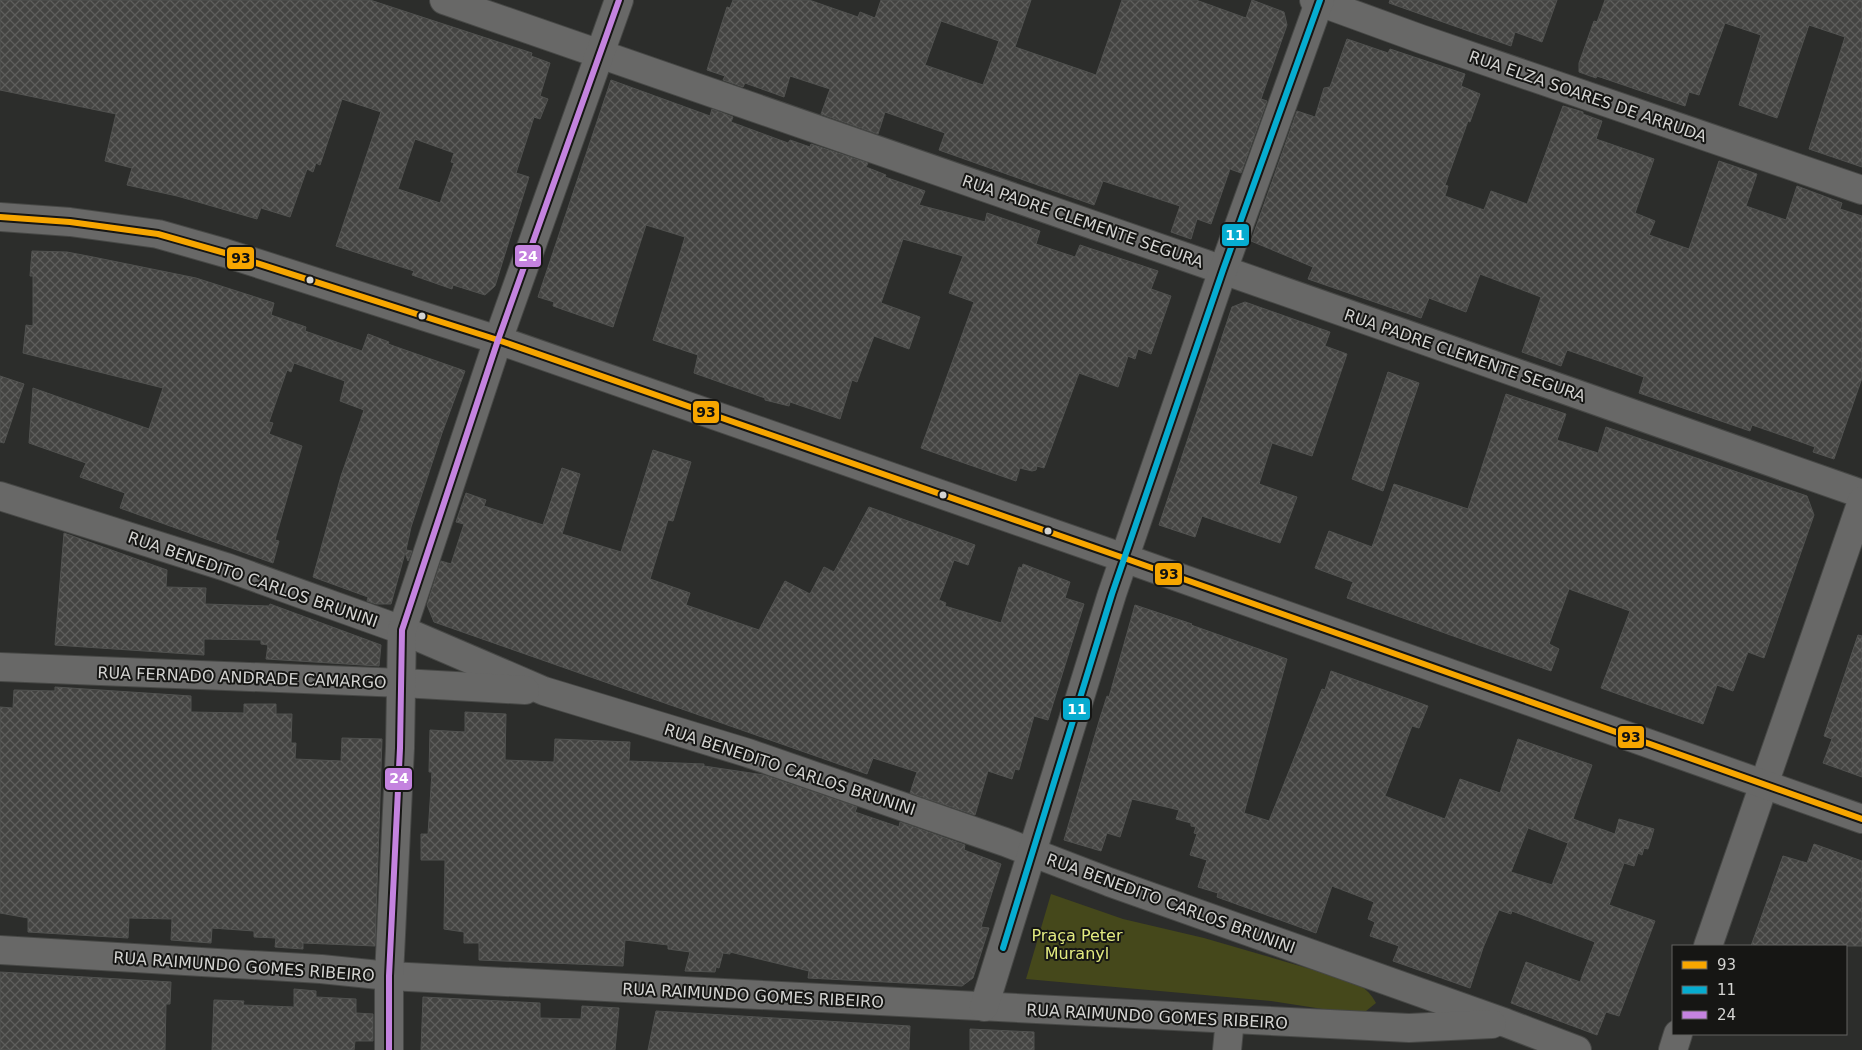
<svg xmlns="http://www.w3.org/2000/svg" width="1862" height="1050" font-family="'DejaVu Sans',sans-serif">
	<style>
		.green { fill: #45481b }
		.building { fill: url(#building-cross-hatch); stroke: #515250; fill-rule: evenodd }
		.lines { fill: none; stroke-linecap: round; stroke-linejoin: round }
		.minor-casing { stroke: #474846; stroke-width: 30 }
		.tertiary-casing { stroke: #474846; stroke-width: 30 }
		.minor { stroke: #686867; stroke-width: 28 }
		.tertiary { stroke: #686867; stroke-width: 28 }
		.bus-1-casing { stroke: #161614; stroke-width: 10 }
		.bus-2-casing { stroke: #161614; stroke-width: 10 }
		.bus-3-casing { stroke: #161614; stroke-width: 10 }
		.bus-1 { stroke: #f7a600; stroke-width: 6 }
		.bus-2 { stroke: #06acd0; stroke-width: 6 }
		.bus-3 { stroke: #c483df; stroke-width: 6 }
		.bus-dot { fill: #d4d4d2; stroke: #161614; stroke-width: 2 }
		.labels { text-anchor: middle; stroke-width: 4; stroke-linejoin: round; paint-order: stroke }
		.street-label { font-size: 16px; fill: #d4d4d2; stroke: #161614 }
		.park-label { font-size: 16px; fill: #e3eb80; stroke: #161614 }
		.line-badge { stroke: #161614; stroke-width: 2 }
		.badge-label { font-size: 14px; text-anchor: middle; font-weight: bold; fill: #fff }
		.pale-badge-label { font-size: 14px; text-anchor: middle; font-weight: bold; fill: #111 }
	</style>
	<defs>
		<pattern id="building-cross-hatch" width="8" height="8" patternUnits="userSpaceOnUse" patternTransform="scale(1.25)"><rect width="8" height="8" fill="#444442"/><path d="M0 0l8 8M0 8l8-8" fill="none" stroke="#5e5e5c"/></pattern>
	</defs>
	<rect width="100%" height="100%" fill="#2c2d2b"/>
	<path class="green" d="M1051,894l72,25 81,19 137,40c16,6 26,8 35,25l-10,8 -11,3 -84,-13 -245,-22z"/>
	<g class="building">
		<path d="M0,0h370l162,53 -1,3 19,7 -10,33 8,3 -8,20 -6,-2 -18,56 13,4 -34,109 -10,9 -32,-10 -1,4 -40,-14 2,-4 -78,-25 45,-134 -39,-13 -22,66 -4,-2 -3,9 -6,-3 -17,48 -29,-9 -4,11 -80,-23 -50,-11 5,-17 -27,-7 11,-47 -116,-24zM415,139l39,14 -3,9 3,1 -14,40 -42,-14z"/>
		<path d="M733,0h76l49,17 2,-5 15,6 6,-18h150l-16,47 81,28 26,-75h74l50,18 6,-18 32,12 3,13 -26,74 6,2 -26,72 -11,-4 -19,55 -14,-5 -6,20 -20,-7 9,-26 -77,-25 -9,24 -155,-55 6,-17 -60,-21 -7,22 -57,-20 9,-25 -40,-13 -6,21 -39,-14 -2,4 -20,-7 2,-4 -18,-6 20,-63 3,1zM941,21l58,20 -16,44 -58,-20z"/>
		<polygon points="1390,0 1557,0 1542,42 1515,32 1511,46 1389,3"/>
		<polygon points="1605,0 1862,0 1862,167 1809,149 1845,37 1809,25 1777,118 1739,105 1761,35 1725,23 1699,95 1689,92 1685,106 1597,76 1596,78 1579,72 1579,63 1594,21 1597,22"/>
		<polygon points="1347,39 1388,53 1390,49 1465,74 1461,86 1480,94 1470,122 1468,121 1445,185 1448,186 1445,196 1484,210 1491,191 1527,204 1563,106 1583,112 1583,114 1602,121 1596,139 1654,159 1635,213 1655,221 1649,235 1689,249 1719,161 1757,174 1746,206 1786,220 1797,186 1842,203 1840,209 1862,216 1862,378 1834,459 1813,452 1815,447 1787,437 1752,425 1750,431 1639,393 1644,377 1605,363 1567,350 1561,366 1522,352 1541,297 1480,274 1466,312 1429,298 1421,318 1308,279 1313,267 1251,241 1297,111 1315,117 1324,88 1330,87"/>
		<polygon points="611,80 710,116 712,109 733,117 731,122 788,143 790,140 810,147 811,144 868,163 866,167 886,175 885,177 925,191 919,205 985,222 987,213 1040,231 1036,244 1075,257 1080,245 1158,271 1151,289 1171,296 1151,354 1138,349 1135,359 1128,356 1118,387 1079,373 1044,468 1037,466 1036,470 1032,471 1020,468 1016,481 921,448 974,302 949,293 963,256 903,239 881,303 920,317 909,349 874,336 857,382 852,380 840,419 790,402 789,406 765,400 765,398 694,373 698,355 653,340 685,237 646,225 613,327 553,306 554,302 538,297"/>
		<polygon points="32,251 67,252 93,257 196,278 274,303 271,315 306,327 305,331 362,351 368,334 389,342 388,344 465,371 442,433 411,527 406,550 412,551 408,561 405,553 391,604 376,604 367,601 368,597 313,577 341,476 364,410 340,401 345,381 294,363 291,372 287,370 269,422 273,423 269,434 302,446 275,540 279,541 273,563 120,508 125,493 80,477 86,463 29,443 33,388 149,429 163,388 23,353 26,325 33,326 33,276 30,276"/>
		<polygon points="1245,302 1330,332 1325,346 1347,354 1312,456 1272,443 1259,484 1297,497 1280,543 1202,516 1195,537 1159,525 1232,307"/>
		<polygon points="1388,372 1419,383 1383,491 1352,479"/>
		<polygon points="0,376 24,384 4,443 0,442"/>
		<polygon points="1506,394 1566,414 1557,440 1598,453 1606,427 1807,496 1814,515 1764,658 1748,652 1733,691 1717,685 1703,724 1601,688 1630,611 1569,589 1549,644 1559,649 1551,671 1347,598 1353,582 1315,568 1329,531 1372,547 1394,484 1468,509"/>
		<polygon points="653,450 691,462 673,521 668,520 650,579 690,593 686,605 759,630 785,581 810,594 824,567 834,572 869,507 975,545 968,565 954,560 939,600 946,603 945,606 1001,623 1019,567 1022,568 1023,564 1070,582 1065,598 1084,604 1048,720 1034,716 1019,770 1015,769 1012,779 988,771 975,815 910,793 917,772 873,758 867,774 434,622 427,605 441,561 451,564 464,524 456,522 466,493 486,500 484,506 543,525 562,468 580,474 562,534 621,552"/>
		<polygon points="64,533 167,570 166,587 206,588 205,604 269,606 270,604 381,645 379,666 266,659 268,645 261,644 261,640 204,639 204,655 55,645"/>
		<path d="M1135,605l57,19 -1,1 96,34 -43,154 25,8 53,-132 3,1 6,-19 97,35 -9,22 -7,-2 -27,70 60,23 15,-40 40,14 18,-54 74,26 -19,54 42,15 4,-15 35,10 -6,20 -4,-1 -2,7 -4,-2 -4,13 -10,-3 -15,42 46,16 -36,95 -13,-4 -9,23 -86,-32 15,-41 54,20 15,-40 -83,-31 -1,3 -12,-4 -16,38 -13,40 -77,-27 6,-15 -29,-10 5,-14 -7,-3 6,-17 -42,-16 -16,47 -99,-36 1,-4 -20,-6 9,-27 -17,-5 7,-21 -3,-1 2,-6 -5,-1v-3l-15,-4 3,-9 -47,-11 -12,38 -13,-4 -6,18 -37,-11 36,-122 7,-22 2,1zM1528,828l40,15 -16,42 -41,-13z"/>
		<polygon points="1858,635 1862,636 1862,777 1823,763 1832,739 1824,736"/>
		<polygon points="55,687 191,696 191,712 244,713 244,704 276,704 276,714 292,714 291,743 296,743 295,759 341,761 342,738 382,739 375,946 303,943 303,949 275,947 276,938 254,937 254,931 212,928 211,943 171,940 172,919 129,918 128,938 28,932 28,918 0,913 0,707 13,708 14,690 55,691"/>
		<polygon points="465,712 506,714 505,760 554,762 555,739 630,742 629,761 704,764 704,766 764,775 857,807 855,812 899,827 900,822 965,845 964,850 1001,864 981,927 989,928 973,978 962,986 808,978 809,971 730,952 730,954 723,953 719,968 716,967 715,972 685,971 690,952 668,949 668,945 625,940 623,966 479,960 479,943 464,943 464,932 444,929 445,860 421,860 421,834 428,834 432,772 429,772 430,730 465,732"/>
		<polygon points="1814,844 1862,861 1862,946 1751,946 1783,856 1807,863"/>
		<polygon points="0,972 171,982 170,1004 166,1004 165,1050 0,1050"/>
		<polygon points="294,989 316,991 316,997 356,999 356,1013 373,1014 373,1041 355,1041 354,1050 212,1050 214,1000 244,1001 243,1005 294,1007"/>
		<polygon points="423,997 540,1003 540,1018 581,1019 582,1006 619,1008 615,1050 421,1050"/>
		<polygon points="656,1011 910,1026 909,1050 648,1050"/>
		<polygon points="970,1029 1034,1032 1034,1050 970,1050"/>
	</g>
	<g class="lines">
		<g class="minor-casing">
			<g id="minor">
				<polyline points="444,0 1223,270 1862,494"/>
				<polyline points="1314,0 1421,39 1862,190"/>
				<polyline points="0,496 226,567 402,630 544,691 748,753 1005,842 1109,882 1506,1023 1577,1050"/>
				<polyline points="0,667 402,683 525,690"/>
				<polyline points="1708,946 1862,501"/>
				<polyline points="0,950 321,969 389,976 1409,1028 1492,1024"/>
				<polyline points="984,1007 1112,594 1223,270 1320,0"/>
				<polyline points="389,1050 389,976 400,748 402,630 498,340 619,0"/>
				<polyline points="1227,1050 1230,1019"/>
				<polyline points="1673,1050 1678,1034"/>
			</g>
		</g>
		<g class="tertiary-casing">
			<polyline id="tertiary" points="0,217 70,222 158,234 225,253 498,340 1124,558 1862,819"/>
		</g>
		<use href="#minor" class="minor"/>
		<use href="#tertiary" class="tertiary"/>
		<g class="bus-1-casing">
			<polyline id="bus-1" points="0,217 70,222 158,234 225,253 498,340 1124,558 1862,819"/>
		</g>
		<g class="bus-2-casing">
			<polyline id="bus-2" points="1003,948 1112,594 1223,270 1320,0"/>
		</g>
		<g class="bus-3-casing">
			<polyline id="bus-3" points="389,1050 389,976 400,748 402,630 498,340 619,0"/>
		</g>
		<use href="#bus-1" class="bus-1"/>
		<use href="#bus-2" class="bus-2"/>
		<use href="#bus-3" class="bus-3"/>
	</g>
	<g class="bus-dot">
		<circle cx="310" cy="280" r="4.5"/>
		<circle cx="422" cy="316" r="4.5"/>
		<circle cx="943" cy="495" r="4.5"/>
		<circle cx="1048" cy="531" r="4.5"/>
	</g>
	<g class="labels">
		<g class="street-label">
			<text transform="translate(1588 96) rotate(19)" y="6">RUA ELZA SOARES DE ARRUDA</text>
			<text transform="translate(1083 221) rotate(19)" y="6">RUA PADRE CLEMENTE SEGURA</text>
			<text transform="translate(1465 355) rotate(19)" y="6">RUA PADRE CLEMENTE SEGURA</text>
			<text transform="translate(253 579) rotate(19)" y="6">RUA BENEDITO CARLOS BRUNINI</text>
			<text transform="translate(242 677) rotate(2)" y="6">RUA FERNADO ANDRADE CAMARGO</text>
			<text transform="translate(790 769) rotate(18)" y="6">RUA BENEDITO CARLOS BRUNINI</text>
			<text transform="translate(1171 903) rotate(20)" y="6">RUA BENEDITO CARLOS BRUNINI</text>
			<text transform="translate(244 966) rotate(4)" y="6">RUA RAIMUNDO GOMES RIBEIRO</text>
			<text transform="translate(753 995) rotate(3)" y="6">RUA RAIMUNDO GOMES RIBEIRO</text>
			<text transform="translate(1157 1016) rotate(3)" y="6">RUA RAIMUNDO GOMES RIBEIRO</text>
		</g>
		<g class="park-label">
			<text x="1077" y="941">Praça Peter<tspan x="1077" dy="18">Muranyl</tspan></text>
		</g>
	</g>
	<g class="line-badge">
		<rect x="1221" y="223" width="29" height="24" rx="5" fill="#06acd0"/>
		<rect x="514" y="244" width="28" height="24" rx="5" fill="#c483df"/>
		<rect x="226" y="246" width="29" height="24" rx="5" fill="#f7a600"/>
		<rect x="692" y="400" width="28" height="24" rx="5" fill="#f7a600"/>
		<rect x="1154" y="562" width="29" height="24" rx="5" fill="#f7a600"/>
		<rect x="1062" y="697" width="29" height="24" rx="5" fill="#06acd0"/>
		<rect x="1617" y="725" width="28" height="24" rx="5" fill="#f7a600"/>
		<rect x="384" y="767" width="29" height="24" rx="5" fill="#c483df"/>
	</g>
	<g class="badge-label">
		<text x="1235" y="240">11</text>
		<text x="528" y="261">24</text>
		<text x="1077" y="714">11</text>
		<text x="399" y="783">24</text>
	</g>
	<g class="pale-badge-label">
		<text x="241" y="263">93</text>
		<text x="706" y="417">93</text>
		<text x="1169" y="579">93</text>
		<text x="1631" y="742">93</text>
	</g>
	<rect x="1672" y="945" width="175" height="90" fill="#161614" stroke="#626260"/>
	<rect x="1682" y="961" width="25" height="8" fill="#f7a600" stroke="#626260"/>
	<text x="1717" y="970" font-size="15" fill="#d4d4d2">93</text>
	<rect x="1682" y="986" width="25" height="8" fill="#06acd0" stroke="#626260"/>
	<text x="1717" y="995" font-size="15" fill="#d4d4d2">11</text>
	<rect x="1682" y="1011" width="25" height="8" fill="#c483df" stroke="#626260"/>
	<text x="1717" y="1020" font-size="15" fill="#d4d4d2">24</text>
</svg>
